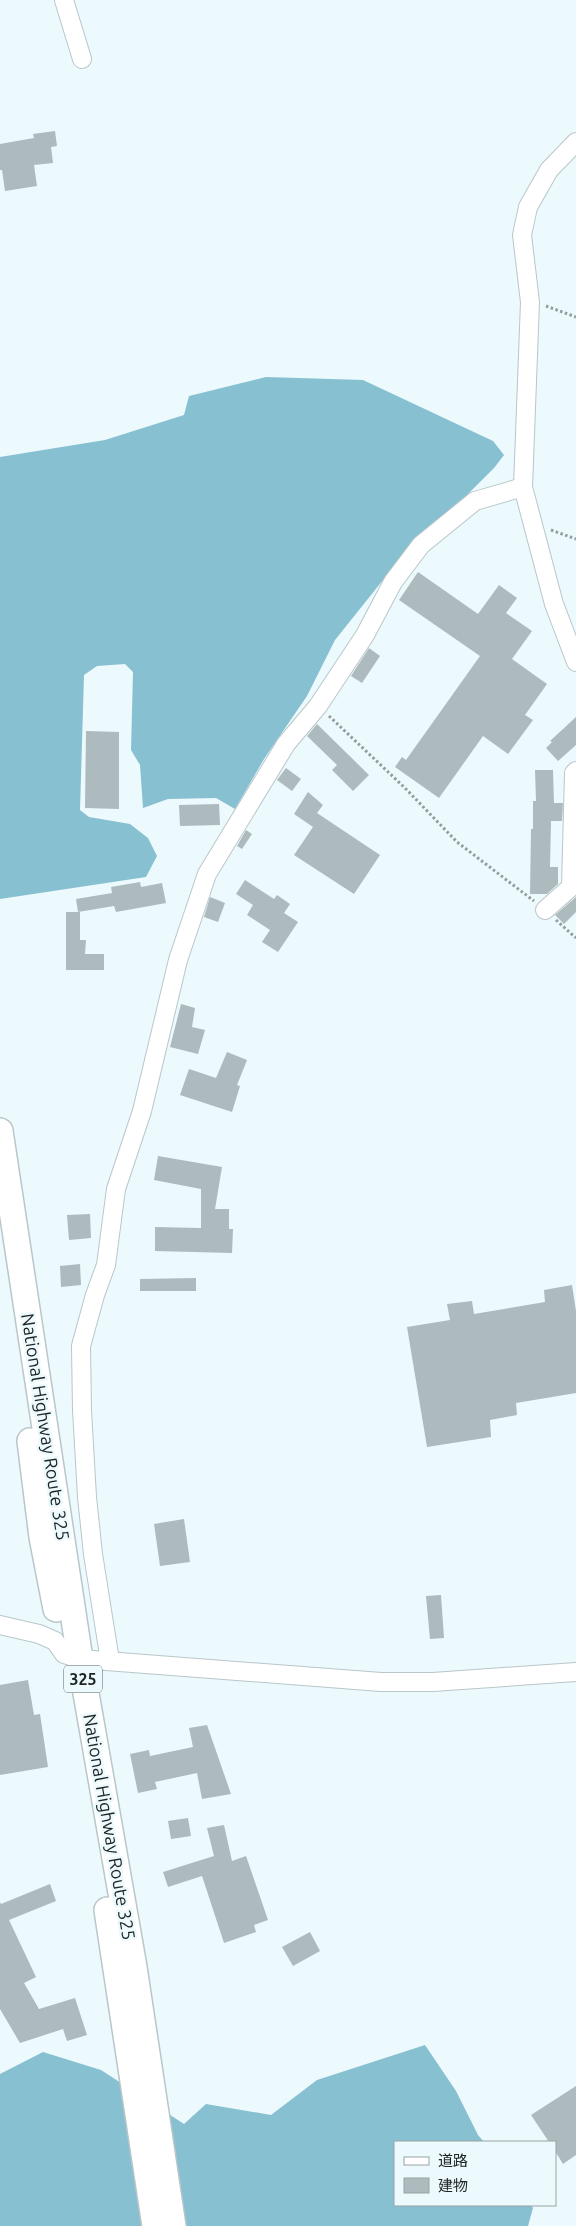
<svg xmlns="http://www.w3.org/2000/svg" width="576" height="2226" font-family="Ubuntu,'Noto Sans JP',sans-serif">
	<style>
		.forest { fill: #87c0d1 }
		.building { fill: #adbabe }
		.lines { fill: none; stroke-linecap: round; stroke-linejoin: round }
		.minor-casing { stroke: #b9c6ca; stroke-width: 20 }
		.highway-casing { stroke: #b9c6ca; stroke-width: 28 }
		.path { stroke: #939c9f; stroke-width: 3; stroke-dasharray: 2.5 2.5; stroke-linecap: butt }
		.minor { stroke: #fff; stroke-width: 18 }
		.highway { stroke: #fff; stroke-width: 25 }
		.labels { text-anchor: middle; stroke-width: 5; stroke-linejoin: round; paint-order: stroke }
		.shield { fill: #ecf9fd; stroke: #5c6365; stroke-width: 1 }
		.shield-label { font-size: 16px; font-weight: bold; fill: #1e2324 }
		.street-label { font-size: 18px; fill: #1e2324; stroke: #ecf9fd }
	</style>
	<rect width="100%" height="100%" fill="#ecf9fd"/>
	<g class="forest">
		<polygon points="266,377 363,380 493,441 504,455 494,468 387,575 335,640 307,696 264,759 235,809 216,798 168,799 143,808 140,765 131,750 133,672 125,664 97,666 84,675 80,810 89,817 130,824 148,838 157,856 146,877 0,899 0,457 105,440 184,415 189,396"/>
		<polygon points="425,2045 456,2091 478,2135 484,2142 395,2142 395,2205 531,2205 533,2208 528,2226 0,2226 0,2074 43,2052 101,2070 184,2124 206,2104 271,2115 317,2080"/>
	</g>
	<g class="building">
		<polygon points="55,131 57,146 51,147 53,163 34,165 37,186 5,191 2,170 0,170 0,144 34,138 33,134"/>
		<polygon points="418,572 478,614 499,585 517,598 506,613 532,631 512,659 547,684 525,715 533,720 508,754 483,736 439,798 395,767 402,757 406,760 480,656 399,600"/>
		<polygon points="369,648 380,656 362,683 351,676"/>
		<polygon points="576,717 576,745 558,761 546,748 552,742 550,741"/>
		<polygon points="317,724 369,775 353,791 332,770 337,765 307,736"/>
		<polygon points="86,731 119,732 119,809 85,808"/>
		<polygon points="286,768 301,779 292,791 277,780"/>
		<polygon points="535,770 553,770 554,803 563,803 562,821 551,821 550,867 558,867 558,884 547,894 530,894 531,829 533,829 533,801 536,801"/>
		<polygon points="308,792 323,805 317,813 380,855 354,894 294,855 313,827 294,814"/>
		<polygon points="219,804 220,825 180,826 179,805"/>
		<polygon points="246,830 252,834 242,849 237,846"/>
		<polygon points="245,880 274,899 277,895 290,904 284,913 298,922 278,952 262,942 270,930 247,915 253,905 236,894"/>
		<polygon points="140,882 141,887 162,883 166,903 116,912 114,906 78,912 76,899 112,893 111,887"/>
		<polygon points="210,897 225,903 218,922 204,917"/>
		<polygon points="576,897 576,912 564,924 555,915"/>
		<polygon points="66,912 80,912 80,940 86,940 85,954 104,954 104,970 66,970"/>
		<polygon points="181,1004 195,1008 192,1027 205,1030 198,1054 170,1047"/>
		<polygon points="227,1052 247,1060 237,1085 240,1086 232,1112 180,1095 189,1069 216,1078"/>
		<polygon points="158,1156 222,1167 215,1209 229,1209 229,1229 233,1229 232,1253 155,1251 155,1227 201,1228 201,1189 154,1180"/>
		<polygon points="90,1214 91,1238 69,1240 67,1215"/>
		<polygon points="80,1264 81,1285 61,1287 60,1266"/>
		<polygon points="196,1278 196,1291 140,1291 140,1279"/>
		<polygon points="572,1285 576,1311 576,1393 516,1403 517,1415 490,1420 491,1437 427,1447 407,1327 450,1320 447,1304 472,1301 474,1314 545,1302 544,1290"/>
		<polygon points="184,1519 190,1562 160,1566 154,1524"/>
		<polygon points="441,1595 444,1638 430,1639 426,1596"/>
		<polygon points="28,1680 34,1715 40,1714 48,1767 0,1775 0,1685"/>
		<polygon points="207,1725 231,1794 202,1799 197,1773 155,1782 157,1789 138,1793 130,1754 149,1750 150,1756 193,1747 189,1728"/>
		<polygon points="188,1818 191,1836 171,1839 168,1821"/>
		<polygon points="224,1825 232,1861 246,1856 268,1920 254,1925 256,1932 224,1943 202,1876 168,1887 163,1872 214,1856 207,1828"/>
		<polygon points="50,1884 56,1901 9,1920 36,1977 24,1983 39,2009 75,1998 87,2035 67,2041 63,2029 20,2043 0,2009 0,1902 1,1904"/>
		<polygon points="310,1932 320,1951 293,1966 282,1947"/>
		<polygon points="576,2086 576,2155 563,2164 555,2151 555,2142 549,2142 531,2115"/>
	</g>
	<g class="lines">
		<g class="minor-casing">
			<g id="minor">
				<polyline points="64,0 82,59"/>
				<polyline points="576,142 549,170 528,207 522,235 530,302 523,487 554,604 576,662"/>
				<polyline points="545,910 571,887 574,773 576,771"/>
				<polyline points="0,1625 39,1634 55,1641 64,1654 80,1659 381,1682 433,1682 576,1672"/>
				<polyline points="110,1661 93,1554 87,1497 82,1410 81,1346 95,1295 106,1265 116,1189 142,1111 178,960 207,874 286,744 318,706 365,635 393,582 421,545 475,501 523,487"/>
			</g>
		</g>
		<g class="highway-casing">
			<g id="highway">
				<polyline points="0,1131 80,1659 134,1967 173,2226"/>
				<polyline points="30,1441 42,1537 56,1609"/>
				<polyline points="107,1910 155,2226"/>
			</g>
		</g>
		<g class="path">
			<polyline points="546,306 576,317"/>
			<polyline points="551,530 576,539"/>
			<polyline points="329,716 405,788 457,842 534,901"/>
			<polyline points="556,920 576,938"/>
		</g>
		<use href="#minor" class="minor"/>
		<use href="#highway" class="highway"/>
	</g>
	<g class="labels">
		<rect class="shield" x="64" y="1665.5" width="38" height="27" rx="4"/>
		<g class="shield-label">
			<text x="83" y="1685">325</text>
		</g>
		<g class="street-label">
			<text transform="translate(45 1427) rotate(81)" y="6">National Highway Route 325</text>
			<text transform="translate(109 1827) rotate(80)" y="6">National Highway Route 325</text>
		</g>
	</g>
	<rect x="394" y="2141" width="162" height="65" fill="#ecf9fd" stroke="#9aa3a6"/>
	<rect x="404" y="2157" width="25" height="8" fill="#ffffff" stroke="#9aa3a6"/>
	<text x="438" y="2166" font-size="15" fill="#1e2324">道路</text>
	<rect x="404" y="2178" width="25" height="15" fill="#adbabe" stroke="#9aa3a6"/>
	<text x="438" y="2191" font-size="15" fill="#1e2324">建物</text>
</svg>
